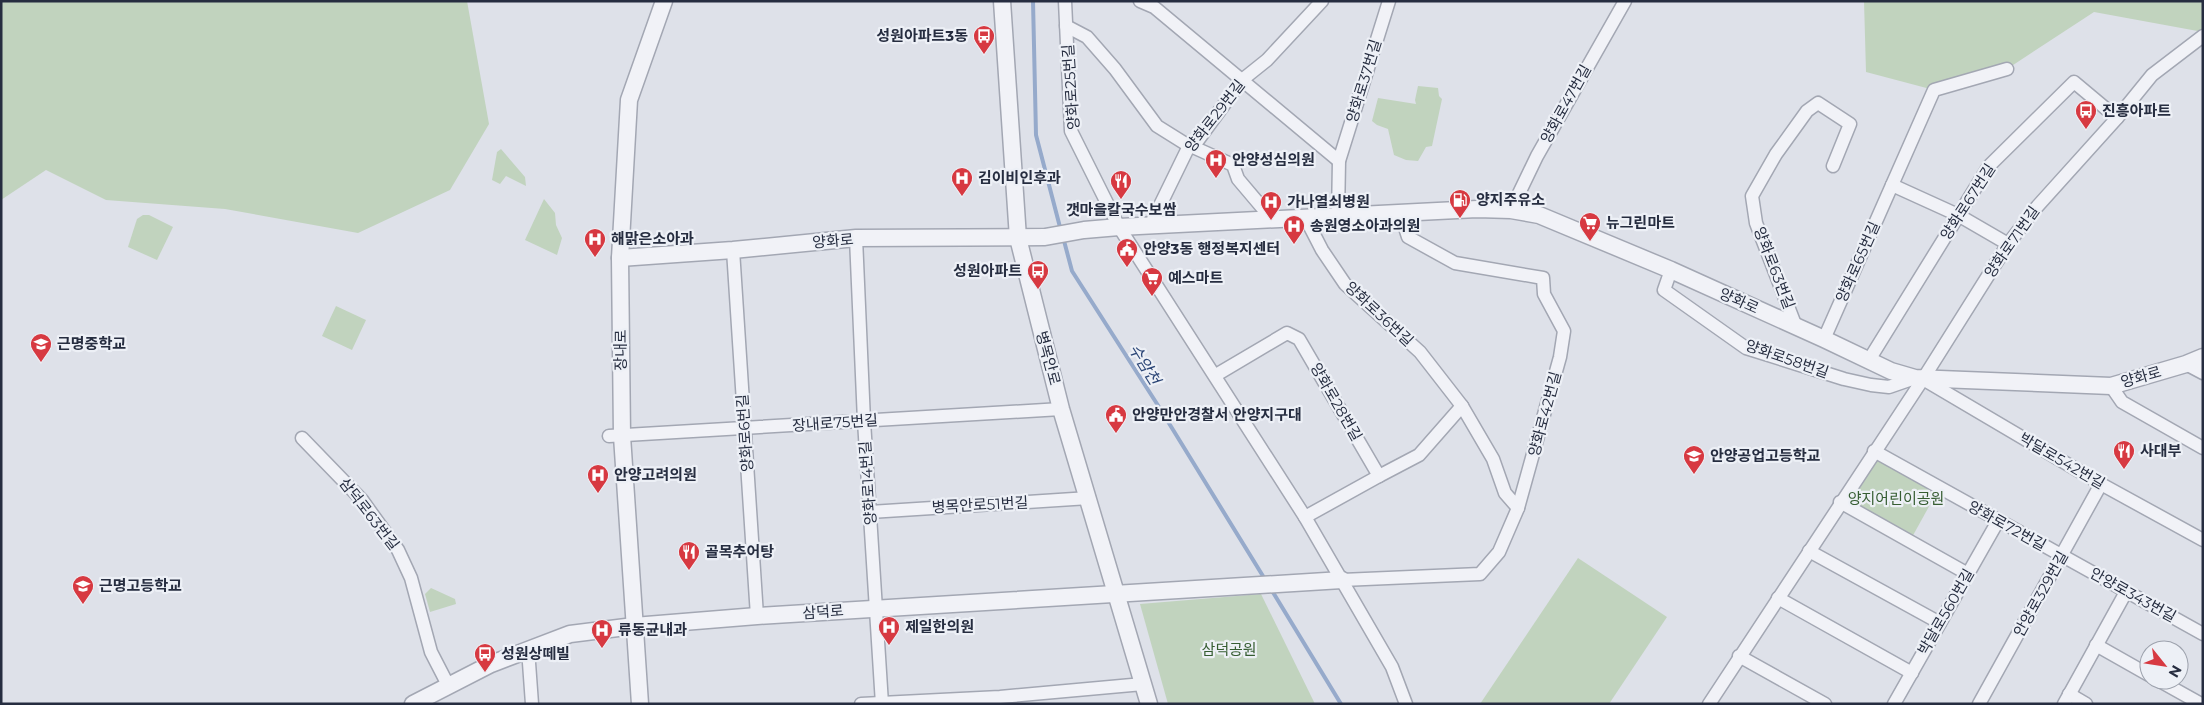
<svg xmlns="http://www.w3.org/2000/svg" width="2204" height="705" font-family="Montserrat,'Noto Sans KR',sans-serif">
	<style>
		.green { fill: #c1d3be }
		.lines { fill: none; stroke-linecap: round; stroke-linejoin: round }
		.stream { stroke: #96aacb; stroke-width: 4 }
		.minor-casing { stroke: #a3a7b3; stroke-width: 15 }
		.tertiary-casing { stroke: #a3a7b3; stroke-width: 19 }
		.minor { stroke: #f1f2f7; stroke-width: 12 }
		.tertiary { stroke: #f1f2f7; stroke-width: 16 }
		.labels { text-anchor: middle; stroke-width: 4.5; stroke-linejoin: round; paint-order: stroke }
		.poi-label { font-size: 15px; font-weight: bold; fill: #262d40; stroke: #edf0f6; text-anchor: start }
		.street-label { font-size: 15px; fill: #262d40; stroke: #edf0f6 }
		.park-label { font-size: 15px; fill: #365d32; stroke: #edf0f6 }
		.water-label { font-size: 16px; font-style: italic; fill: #2d4777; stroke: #edf0f6 }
	</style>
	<rect width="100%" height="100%" fill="#dee1e9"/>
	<g class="green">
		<polygon points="1,1 467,1 489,124 450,190 358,233 225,209 106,200 46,170 1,200"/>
		<polygon points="1864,1 2203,1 2203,32 2094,12 2007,69 1934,90 1866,72"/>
		<polygon points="1418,86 1438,88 1439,96 1442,99 1432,146 1426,147 1418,161 1406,160 1394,155 1388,129 1377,125 1372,121 1378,98 1416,104 1415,100"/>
		<polygon points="501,149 525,177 526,186 506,176 500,184 492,180 497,152"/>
		<polygon points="544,199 555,213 556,225 562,238 557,255 525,240"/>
		<polygon points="143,215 149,215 173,227 157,260 128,247 137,219"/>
		<polygon points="336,306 366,320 352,350 322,336"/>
		<polygon points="1877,458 1937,492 1911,539 1847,503"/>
		<polygon points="1578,558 1667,617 1609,704 1480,704"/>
		<polygon points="431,588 455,599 456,604 430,612 425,594"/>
		<polygon points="1261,594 1315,704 1168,704 1140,604"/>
	</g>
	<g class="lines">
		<g class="stream">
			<polyline points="1033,1 1036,135 1061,231"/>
			<polyline points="1063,237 1072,271 1159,407 1266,581"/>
			<polyline points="1271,589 1341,704"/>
		</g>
		<g class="minor-casing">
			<g id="minor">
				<polyline points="1065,1 1071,131 1119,227 1305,517 1392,667 1406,704"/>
				<polyline points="1140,1 1154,7 1166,17 1339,161"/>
				<polyline points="1066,26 1087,37 1115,69 1157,126 1189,146"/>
				<polyline points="1193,147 1233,165 1238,179 1271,218"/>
				<polyline points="1892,185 1958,215 2008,244"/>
				<polyline points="1511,210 1537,156 1625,1"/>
				<polyline points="1338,216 1339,161 1389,1"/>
				<polyline points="1305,217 1322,250 1345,284 1420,352 1462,406 1493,459 1505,493 1518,508"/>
				<polyline points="1150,226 1189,146 1193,147 1242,80 1267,60 1322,1"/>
				<polyline points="856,238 864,421 882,704"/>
				<polyline points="733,250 757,616"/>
				<polyline points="1671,270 1664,290 1746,348 1844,379 1871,385 1889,387 1915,378"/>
				<polyline points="1796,327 1756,223 1752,196 1776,154 1807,111 1818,103 1850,124 1833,166"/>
				<polyline points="1824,339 1934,90 2007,69"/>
				<polyline points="1869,360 1989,166 2074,82 2117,118"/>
				<polyline points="2186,364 2203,373"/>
				<polyline points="1216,375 1287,333 1299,339 1379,476 1305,517"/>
				<polyline points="1923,379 2101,484 2203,540"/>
				<polyline points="2111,386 2122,402 2203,448"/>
				<polyline points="609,436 1061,409"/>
				<polyline points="302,438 362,500 398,550 411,578 431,652 448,685"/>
				<polyline points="1874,451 2203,634"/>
				<polyline points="1379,476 1419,455 1462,406"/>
				<polyline points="1840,502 1968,574"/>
				<polyline points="870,512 1089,498"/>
				<polyline points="1809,551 1940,623"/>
				<polyline points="1342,580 1480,574 1499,552 1518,508 1560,357 1564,331 1544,294 1543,278 1455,263 1408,237 1400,212"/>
				<polyline points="1778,598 1912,673"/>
				<polyline points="2096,645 2149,675"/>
				<polyline points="528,649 532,704"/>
				<polyline points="1739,656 1825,704"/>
				<polyline points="2158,680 2201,704"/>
				<polyline points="2069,694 2086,704"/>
				<polyline points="861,704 1000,697 1143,684"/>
				<polyline points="1709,704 1923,379 2008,244 2035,209 2117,118 2152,75 2203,36"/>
				<polyline points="1894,704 1998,521"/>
				<polyline points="1979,704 2101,484"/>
				<polyline points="2064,704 2126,592"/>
			</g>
		</g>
		<g class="tertiary-casing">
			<g id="tertiary">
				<polyline points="1002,1 1018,238 1061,409 1149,704"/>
				<polyline points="620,258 733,250 856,238 1045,237 1084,230 1119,227 1477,209 1511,210 1539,215 1671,270 1824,339 1891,371 1915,378 2111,386 2186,364 2203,357"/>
				<polyline points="413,704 491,664 570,634 634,626 757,616 1342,580"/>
				<polyline points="640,704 622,436 620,258 629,100 664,1"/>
			</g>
		</g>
		<use href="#minor" class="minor"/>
		<use href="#tertiary" class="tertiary"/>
	</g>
	<defs>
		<g id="bus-pin" transform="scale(1.125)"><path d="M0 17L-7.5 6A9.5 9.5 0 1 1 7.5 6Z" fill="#d73941" stroke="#edf0f6"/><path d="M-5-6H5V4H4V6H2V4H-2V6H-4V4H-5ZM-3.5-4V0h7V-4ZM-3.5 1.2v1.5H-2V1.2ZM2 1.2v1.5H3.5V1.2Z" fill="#fff"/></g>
		<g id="hospital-pin" transform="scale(1.125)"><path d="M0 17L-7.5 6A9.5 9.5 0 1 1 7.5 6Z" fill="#d73941" stroke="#edf0f6"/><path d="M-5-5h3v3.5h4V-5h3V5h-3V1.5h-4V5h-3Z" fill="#fff"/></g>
		<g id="restaurant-pin" transform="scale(1.125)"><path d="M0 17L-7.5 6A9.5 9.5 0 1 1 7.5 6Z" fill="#d73941" stroke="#edf0f6"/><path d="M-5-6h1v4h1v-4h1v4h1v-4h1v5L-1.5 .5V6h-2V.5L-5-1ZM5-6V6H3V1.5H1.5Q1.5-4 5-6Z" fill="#fff"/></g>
		<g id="fuel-pin" transform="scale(1.125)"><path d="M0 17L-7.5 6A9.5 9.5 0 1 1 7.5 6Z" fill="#d73941" stroke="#edf0f6"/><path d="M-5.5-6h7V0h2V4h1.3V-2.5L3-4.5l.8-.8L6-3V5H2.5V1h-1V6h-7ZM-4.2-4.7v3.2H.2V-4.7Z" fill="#fff"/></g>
		<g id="supermarket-pin" transform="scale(1.125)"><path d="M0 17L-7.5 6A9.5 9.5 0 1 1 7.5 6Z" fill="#d73941" stroke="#edf0f6"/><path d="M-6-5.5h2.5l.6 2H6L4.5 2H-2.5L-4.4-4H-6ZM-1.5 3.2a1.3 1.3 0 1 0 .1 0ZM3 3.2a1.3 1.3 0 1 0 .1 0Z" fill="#fff"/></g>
		<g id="civic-pin" transform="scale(1.125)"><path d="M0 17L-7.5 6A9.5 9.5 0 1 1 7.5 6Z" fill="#d73941" stroke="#edf0f6"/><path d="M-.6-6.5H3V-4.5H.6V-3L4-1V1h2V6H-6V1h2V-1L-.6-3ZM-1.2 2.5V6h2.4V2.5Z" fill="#fff"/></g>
		<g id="school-pin" transform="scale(1.125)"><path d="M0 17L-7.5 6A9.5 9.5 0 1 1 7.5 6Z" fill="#d73941" stroke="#edf0f6"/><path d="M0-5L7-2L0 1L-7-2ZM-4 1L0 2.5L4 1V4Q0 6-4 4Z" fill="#fff"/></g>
	</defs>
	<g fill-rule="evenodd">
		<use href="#bus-pin" x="984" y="36"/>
		<use href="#bus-pin" x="2086" y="111"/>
		<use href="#hospital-pin" x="1216" y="160"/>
		<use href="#hospital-pin" x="962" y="178"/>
		<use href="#restaurant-pin" x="1121" y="181"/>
		<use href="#fuel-pin" x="1460" y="200"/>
		<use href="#hospital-pin" x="1271" y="202"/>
		<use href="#supermarket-pin" x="1590" y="223"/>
		<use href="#hospital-pin" x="1294" y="226"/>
		<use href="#hospital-pin" x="595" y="239"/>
		<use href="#civic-pin" x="1127" y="249"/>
		<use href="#bus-pin" x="1038" y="271"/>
		<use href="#supermarket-pin" x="1152" y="278"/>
		<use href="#school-pin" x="41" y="344"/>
		<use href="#civic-pin" x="1116" y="415"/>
		<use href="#restaurant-pin" x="2124" y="451"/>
		<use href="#school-pin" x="1694" y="456"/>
		<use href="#hospital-pin" x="598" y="475"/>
		<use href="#restaurant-pin" x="689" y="552"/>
		<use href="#school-pin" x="83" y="586"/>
		<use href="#hospital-pin" x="889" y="627"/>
		<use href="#hospital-pin" x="602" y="630"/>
		<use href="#bus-pin" x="485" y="654"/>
	</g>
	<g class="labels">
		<g class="poi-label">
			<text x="968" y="41" text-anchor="end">성원아파트3동</text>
			<text x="2102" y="116">진흥아파트</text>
			<text x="1232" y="165">안양성심의원</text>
			<text x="978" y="183">김이비인후과</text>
			<text x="1476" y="205">양지주유소</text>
			<text x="1287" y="207">가나열쇠병원</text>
			<text x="1121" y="215" text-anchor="middle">갯마을칼국수보쌈</text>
			<text x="1606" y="228">뉴그린마트</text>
			<text x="1310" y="231">송원영소아과의원</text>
			<text x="611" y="244">해맑은소아과</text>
			<text x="1143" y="254">안양3동 행정복지센터</text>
			<text x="1022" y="276" text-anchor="end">성원아파트</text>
			<text x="1168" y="283">예스마트</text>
			<text x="57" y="349">근명중학교</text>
			<text x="1132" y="420">안양만안경찰서 안양지구대</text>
			<text x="2140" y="456">사대부</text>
			<text x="1710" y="461">안양공업고등학교</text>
			<text x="614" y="480">안양고려의원</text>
			<text x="705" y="557">골목추어탕</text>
			<text x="99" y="591">근명고등학교</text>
			<text x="905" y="632">제일한의원</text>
			<text x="618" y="635">류동균내과</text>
			<text x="501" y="659">성원상떼빌</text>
		</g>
		<g class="street-label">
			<text transform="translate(1364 81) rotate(-73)" y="5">양화로37번길</text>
			<text transform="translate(1071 87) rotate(-94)" y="5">양화로25번길</text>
			<text transform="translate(1566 104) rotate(-61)" y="5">양화로47번길</text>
			<text transform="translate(1215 116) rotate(-52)" y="5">양화로29번길</text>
			<text transform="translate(1968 202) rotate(-57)" y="5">양화로67번길</text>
			<text transform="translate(833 241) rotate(-5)" y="5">양화로</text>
			<text transform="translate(2012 242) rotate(-55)" y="5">양화로71번길</text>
			<text transform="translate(1858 262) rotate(-66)" y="5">양화로65번길</text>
			<text transform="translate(1774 268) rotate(69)" y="5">양화로63번길</text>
			<text transform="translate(1739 301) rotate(24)" y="5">양화로</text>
			<text transform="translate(1379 314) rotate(43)" y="5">양화로36번길</text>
			<text transform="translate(621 350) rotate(-90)" y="5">장내로</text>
			<text transform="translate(1048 358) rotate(75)" y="5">병목안로</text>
			<text transform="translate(1787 359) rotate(19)" y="5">양화로58번길</text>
			<text transform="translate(2141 377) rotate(-16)" y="5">양화로</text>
			<text transform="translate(1336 402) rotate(60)" y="5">양화로28번길</text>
			<text transform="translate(1545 414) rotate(-75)" y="5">양화로42번길</text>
			<text transform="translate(835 423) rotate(-4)" y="5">장내로75번길</text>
			<text transform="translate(745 433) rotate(-94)" y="5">양화로6번길</text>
			<text transform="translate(2062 461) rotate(30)" y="5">박달로542번길</text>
			<text transform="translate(868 483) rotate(-94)" y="5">양화로14번길</text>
			<text transform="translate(980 505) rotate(-3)" y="5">병목안로51번길</text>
			<text transform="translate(369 514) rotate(52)" y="5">삼덕로63번길</text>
			<text transform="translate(2007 526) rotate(29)" y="5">양화로72번길</text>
			<text transform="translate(2041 594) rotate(-61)" y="5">안양로329번길</text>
			<text transform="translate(2133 595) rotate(29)" y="5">안양로343번길</text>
			<text transform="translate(823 612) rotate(-4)" y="5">삼덕로</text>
			<text transform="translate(1946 612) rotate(-60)" y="5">박달로560번길</text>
		</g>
		<g class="park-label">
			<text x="1896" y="504">양지어린이공원</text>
			<text x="1229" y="655">삼덕공원</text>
		</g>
		<g class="water-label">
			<text transform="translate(1145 364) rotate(58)" y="6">수암천</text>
		</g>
	</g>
	<rect width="2204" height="705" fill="none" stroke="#262d40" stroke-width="5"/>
	<g transform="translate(2164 665) rotate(120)"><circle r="24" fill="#edf0f6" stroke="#9da2ad"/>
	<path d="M0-4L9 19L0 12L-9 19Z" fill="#d73941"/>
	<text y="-8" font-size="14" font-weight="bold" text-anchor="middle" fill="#262d40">N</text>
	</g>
</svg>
